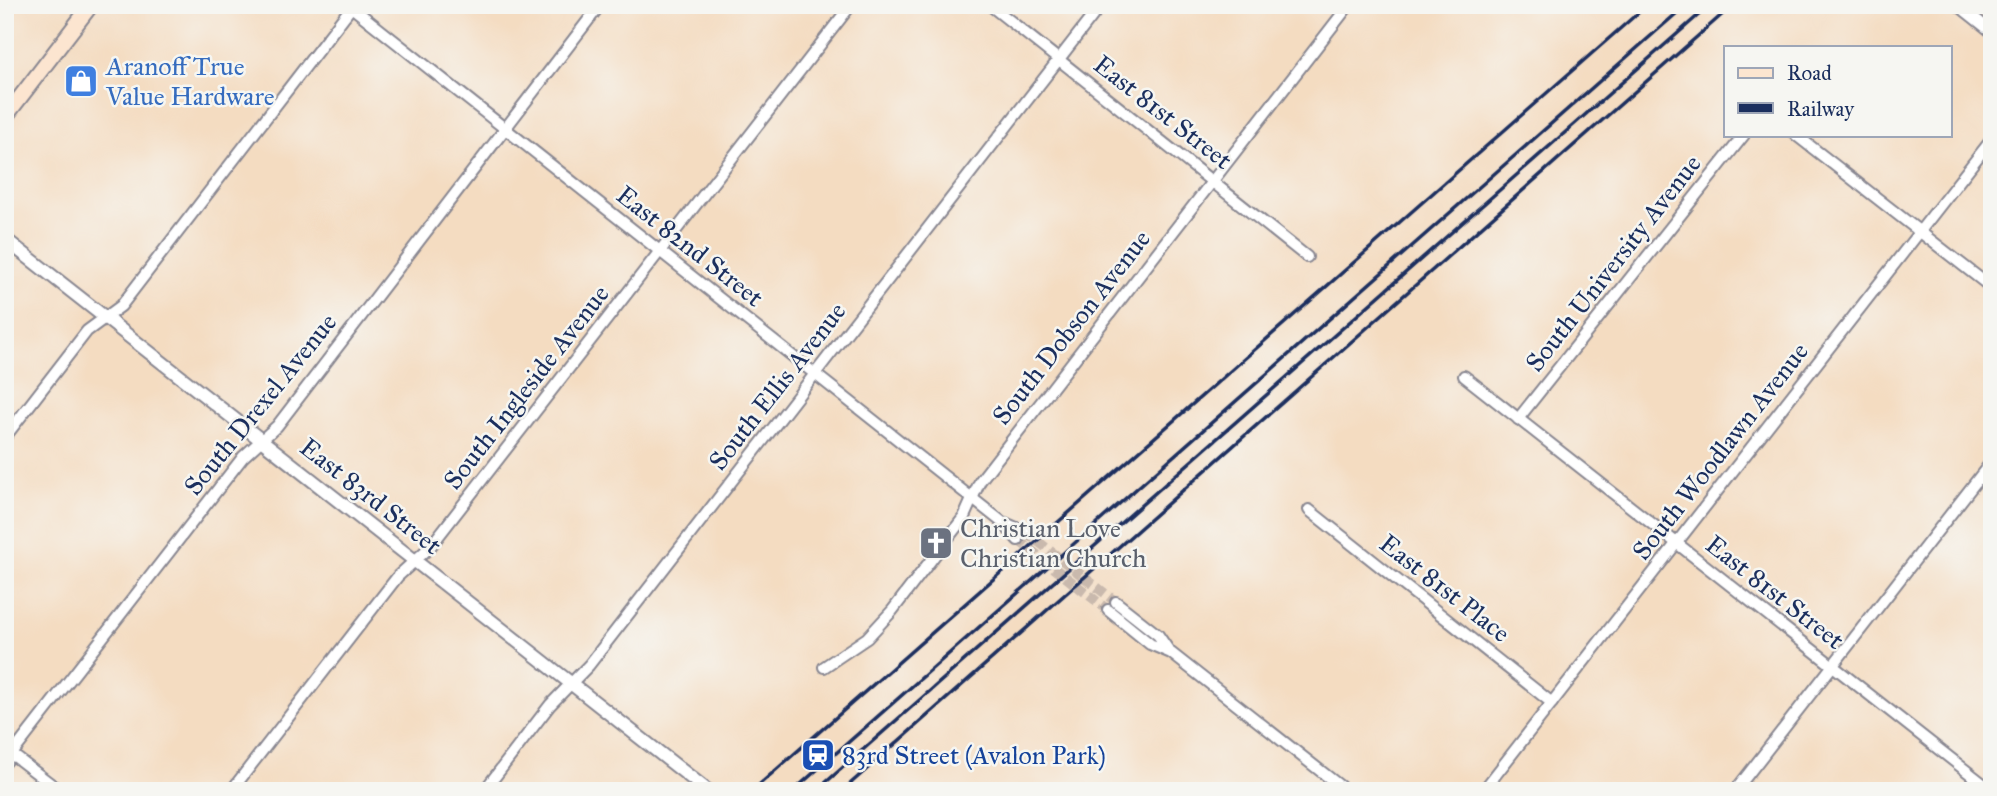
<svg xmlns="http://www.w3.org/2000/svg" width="1997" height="796" font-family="'IM FELL Great Primer',serif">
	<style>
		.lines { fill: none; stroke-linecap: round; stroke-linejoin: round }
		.minor-tunnel { stroke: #c9b9ad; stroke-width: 10; stroke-dasharray: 10 5; stroke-linecap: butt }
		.minor-casing { stroke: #888690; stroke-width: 14 }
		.tertiary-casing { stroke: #888690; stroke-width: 16 }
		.secondary-casing { stroke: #888690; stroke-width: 18 }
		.minor { stroke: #fff; stroke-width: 10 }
		.tertiary { stroke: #fff; stroke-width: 12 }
		.secondary { stroke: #fce5d0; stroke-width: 14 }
		.rail { stroke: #1b2f5e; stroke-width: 3.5 }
		.labels { text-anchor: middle; stroke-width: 5; stroke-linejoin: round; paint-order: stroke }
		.shop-label { font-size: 26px; fill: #366cbe; stroke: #f6f6f2; text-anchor: start }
		.street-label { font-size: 26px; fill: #1b2f5e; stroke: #f6f6f2 }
		.worship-label { font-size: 26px; fill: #5b616d; stroke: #f6f6f2; text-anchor: start }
		.transit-label { font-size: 26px; fill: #164399; stroke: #f6f6f2; text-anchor: start }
	</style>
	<rect width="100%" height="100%" fill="#f6f6f2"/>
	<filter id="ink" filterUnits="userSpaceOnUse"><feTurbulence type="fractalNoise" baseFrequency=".0143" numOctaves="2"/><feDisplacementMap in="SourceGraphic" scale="14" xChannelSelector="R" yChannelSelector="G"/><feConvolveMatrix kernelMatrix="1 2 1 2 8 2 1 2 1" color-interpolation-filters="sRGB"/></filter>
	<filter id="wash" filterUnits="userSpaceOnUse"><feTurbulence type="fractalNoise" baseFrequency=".00686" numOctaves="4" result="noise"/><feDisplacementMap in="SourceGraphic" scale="28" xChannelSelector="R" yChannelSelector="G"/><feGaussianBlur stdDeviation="1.57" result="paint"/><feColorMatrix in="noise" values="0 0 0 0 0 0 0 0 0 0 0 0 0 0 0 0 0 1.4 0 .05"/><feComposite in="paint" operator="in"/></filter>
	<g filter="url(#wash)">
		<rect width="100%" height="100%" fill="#f4dcc1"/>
	</g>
	<g filter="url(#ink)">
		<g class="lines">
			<g class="minor-tunnel">
				<polyline points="1026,532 1116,602"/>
				<polyline points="1018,540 1108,610"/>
			</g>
			<g class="minor-casing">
				<g id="minor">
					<polyline points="349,5 1002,522 1018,540"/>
					<polyline points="990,5 1307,257"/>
					<polyline points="1958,5 1992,32"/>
					<polyline points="1796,135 1992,288"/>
					<polyline points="1464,376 1992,791"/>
					<polyline points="1518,419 1744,135"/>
					<polyline points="5,437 87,331 121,306 353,5"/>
					<polyline points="1309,510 1552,703"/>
					<polyline points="1005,523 1026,532"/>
					<polyline points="1116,602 1158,635 1169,651"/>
					<polyline points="1108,610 1150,644 1171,653 1346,791"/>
					<polyline points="824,667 867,638 892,611 964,517 980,481 1349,5"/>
					<polyline points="5,749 60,791"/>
					<polyline points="5,763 243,457 277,426 600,5"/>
					<polyline points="231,791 398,576 430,547 851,5"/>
					<polyline points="484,791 550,705 589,665 1101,5"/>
					<polyline points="1483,791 1992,139"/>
					<polyline points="1735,791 1992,461"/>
				</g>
			</g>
			<g class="tertiary-casing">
				<polyline id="tertiary" points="5,239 708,791"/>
			</g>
			<g class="secondary-casing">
				<polyline id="secondary" points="5,117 91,5"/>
			</g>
			<use href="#minor" class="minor"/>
			<use href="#tertiary" class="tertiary"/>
			<use href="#secondary" class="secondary"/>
			<g class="rail">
				<polyline points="752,791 1647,5"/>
				<polyline points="793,791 1686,5"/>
				<polyline points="816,791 1710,5"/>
				<polyline points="842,791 1733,5"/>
			</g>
		</g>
	</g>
	<defs>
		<g id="shop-square" transform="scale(1.75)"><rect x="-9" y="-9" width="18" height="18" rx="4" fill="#3f7fe0" stroke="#f6f6f2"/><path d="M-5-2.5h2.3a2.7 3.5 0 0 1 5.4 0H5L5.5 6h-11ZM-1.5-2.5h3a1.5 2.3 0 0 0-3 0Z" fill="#fff"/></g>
		<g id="church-square" transform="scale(1.75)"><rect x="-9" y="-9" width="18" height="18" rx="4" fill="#6b7280" stroke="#f6f6f2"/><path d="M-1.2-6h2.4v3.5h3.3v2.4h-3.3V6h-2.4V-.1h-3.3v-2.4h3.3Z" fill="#fff"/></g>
		<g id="station-square" transform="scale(1.75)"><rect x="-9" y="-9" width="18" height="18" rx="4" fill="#1a4fb4" stroke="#f6f6f2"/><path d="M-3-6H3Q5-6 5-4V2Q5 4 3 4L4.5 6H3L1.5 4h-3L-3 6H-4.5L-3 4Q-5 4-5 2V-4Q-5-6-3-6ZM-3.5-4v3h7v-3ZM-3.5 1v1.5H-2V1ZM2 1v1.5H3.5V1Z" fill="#fff"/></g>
	</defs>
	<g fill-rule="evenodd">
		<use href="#shop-square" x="81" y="81"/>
		<use href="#church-square" x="936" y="543"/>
		<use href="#station-square" x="818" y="755"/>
	</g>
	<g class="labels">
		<g class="shop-label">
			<text x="106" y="75">Aranoff True<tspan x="106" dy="30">Value Hardware</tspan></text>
		</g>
		<g class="street-label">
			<text transform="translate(1163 112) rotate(38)" y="9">East 81st Street</text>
			<text transform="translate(690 246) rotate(38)" y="9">East 82nd Street</text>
			<text transform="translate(1613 263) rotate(-52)" y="9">South University Avenue</text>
			<text transform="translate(1071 327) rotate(-52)" y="9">South Dobson Avenue</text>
			<text transform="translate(777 386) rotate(-52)" y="9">South Ellis Avenue</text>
			<text transform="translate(526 387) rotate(-52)" y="9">South Ingleside Avenue</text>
			<text transform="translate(260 404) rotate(-51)" y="9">South Drexel Avenue</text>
			<text transform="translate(1720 451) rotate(-52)" y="9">South Woodlawn Avenue</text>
			<text transform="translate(371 496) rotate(38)" y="9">East 83rd Street</text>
			<text transform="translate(1445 588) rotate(38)" y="9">East 81st Place</text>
			<text transform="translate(1775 592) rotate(38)" y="9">East 81st Street</text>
		</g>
		<g class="worship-label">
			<text x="960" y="537">Christian Love<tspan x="960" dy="30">Christian Church</tspan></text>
		</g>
		<g class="transit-label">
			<text x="842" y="764">83rd Street (Avalon Park)</text>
		</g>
	</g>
	<rect width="1997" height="796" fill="none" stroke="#f6f6f2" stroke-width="28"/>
	<rect x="1724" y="46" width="228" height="91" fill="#f6f6f2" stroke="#9ea6b7" stroke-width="2"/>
	<rect x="1738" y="68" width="35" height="10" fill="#fce5d0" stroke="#9ea6b7" stroke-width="2"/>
	<text x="1787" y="80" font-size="21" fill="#1b2f5e">Road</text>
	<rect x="1738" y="103" width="35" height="10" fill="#1b2f5e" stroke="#9ea6b7" stroke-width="2"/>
	<text x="1787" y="116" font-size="21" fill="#1b2f5e">Railway</text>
</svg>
